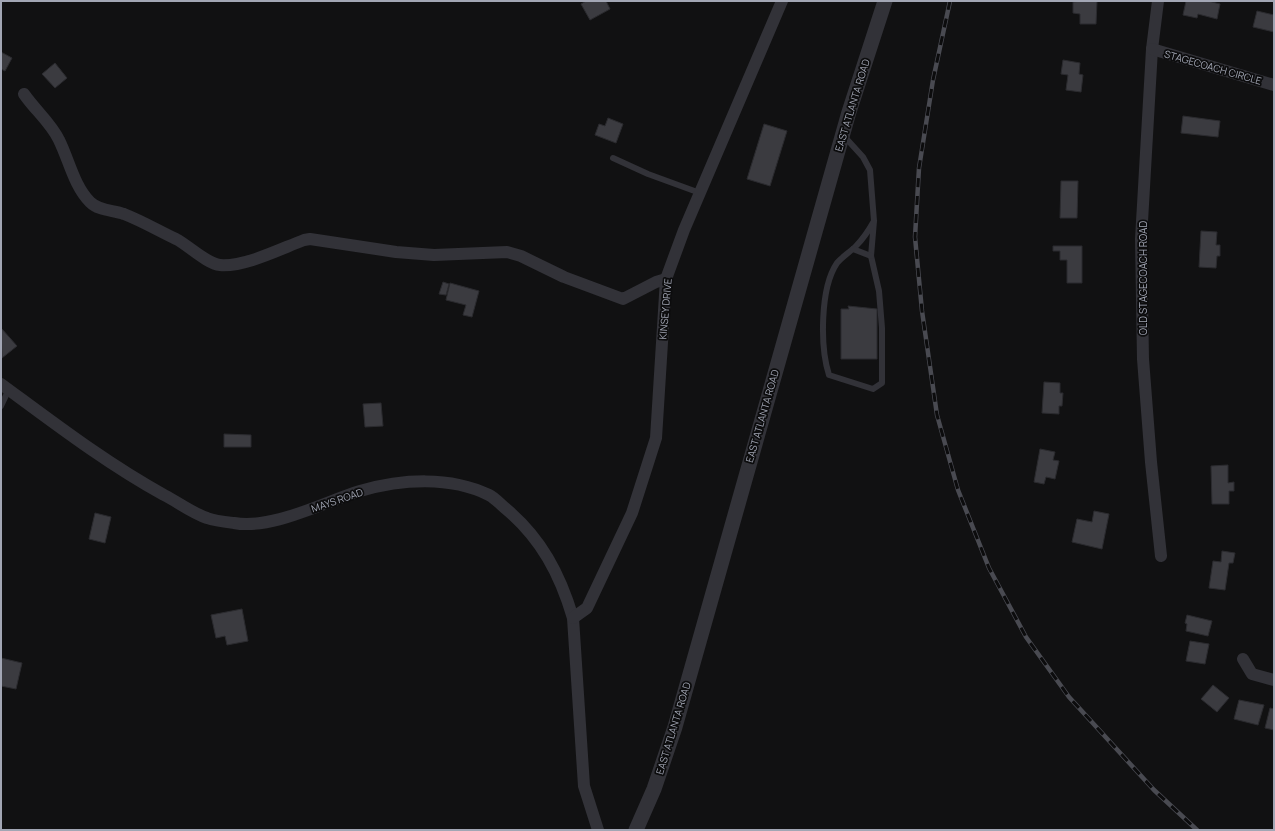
<svg xmlns="http://www.w3.org/2000/svg" width="1275" height="831" font-family="Manrope,sans-serif">
	<style>
		.building { fill: #3b3b40; stroke: #2b2b2f }
		.lines { fill: none; stroke-linecap: round; stroke-linejoin: round }
		.service { stroke: #323238; stroke-width: 6 }
		.minor { stroke: #323238; stroke-width: 12 }
		.tertiary { stroke: #323238; stroke-width: 15 }
		.rail-casing { stroke: #494a51; stroke-width: 4.5 }
		.rail { stroke: #0c0c0d; stroke-width: 3; stroke-dasharray: 9; stroke-linecap: butt }
		.labels { text-anchor: middle; stroke-width: 3.5; stroke-linejoin: round; paint-order: stroke }
		.street-label { font-size: 10px; fill: #a2a6b4; stroke: #0c0c0d }
	</style>
	<rect width="100%" height="100%" fill="#111112"/>
	<g class="building">
		<polygon points="586,1 606,1 610,9 590,20 581,4"/>
		<polygon points="1081,1 1097,1 1096,24 1080,24 1080,14 1073,13 1073,2"/>
		<polygon points="1186,1 1208,1 1220,4 1217,19 1198,14 1197,18 1183,15"/>
		<polygon points="1257,11 1274,15 1274,32 1253,27"/>
		<polygon points="1,52 12,58 5,71 1,69"/>
		<polygon points="1063,60 1080,63 1079,74 1083,75 1081,92 1066,90 1068,75 1061,74"/>
		<polygon points="55,63 67,78 55,88 42,74"/>
		<polygon points="1183,116 1220,121 1218,137 1181,133"/>
		<polygon points="608,118 623,124 616,143 595,135 599,124 605,126"/>
		<polygon points="764,124 787,131 770,186 747,179"/>
		<polygon points="1061,181 1078,181 1077,218 1060,218"/>
		<polygon points="1201,231 1217,232 1216,245 1220,245 1220,256 1217,256 1216,268 1199,267"/>
		<polygon points="1053,246 1082,246 1082,283 1067,283 1067,260 1060,260 1060,251 1053,251"/>
		<polygon points="443,282 449,284 446,295 439,294"/>
		<polygon points="450,283 479,291 472,317 463,315 466,305 446,300"/>
		<polygon points="848,306 877,309 877,359 841,359 841,309 849,309"/>
		<polygon points="2,329 17,346 2,358 1,330"/>
		<polygon points="1044,382 1060,383 1060,393 1063,393 1062,406 1059,406 1059,414 1042,413"/>
		<polygon points="381,403 383,426 365,427 363,404"/>
		<polygon points="224,434 251,435 251,447 224,447"/>
		<polygon points="1040,449 1055,452 1053,460 1059,461 1055,479 1046,477 1044,484 1034,482"/>
		<polygon points="1228,465 1228,483 1234,482 1234,491 1229,491 1229,504 1212,504 1211,466"/>
		<polygon points="1094,511 1109,514 1102,549 1072,542 1077,519 1092,522"/>
		<polygon points="95,513 111,517 105,543 89,539"/>
		<polygon points="1222,551 1235,553 1233,563 1229,563 1225,590 1209,588 1213,561 1221,562"/>
		<polygon points="242,609 248,641 227,645 225,636 216,638 211,615"/>
		<polygon points="1187,615 1212,621 1208,636 1186,631 1187,624 1185,623"/>
		<polygon points="1190,641 1209,644 1205,664 1186,661"/>
		<polygon points="1,658 22,663 16,689 1,686"/>
		<polygon points="1213,685 1229,698 1217,712 1201,699"/>
		<polygon points="1239,700 1264,705 1258,725 1234,719"/>
		<polygon points="1270,708 1274,709 1274,730 1265,728"/>
	</g>
	<g class="lines">
		<g class="service">
			<path d="M843,135l20,22 7,13 4,51 -3,35 8,35 3,37v55l-9,6 -44,-14c-9,-28 -9,-87 8,-112 5,-6 13,-11 19,-17 7,-7 13,-16 18,-25"/>
			<polyline points="613,158 648,174 700,193"/>
			<polyline points="853,249 871,256"/>
			<polyline points="1,406 9,389"/>
		</g>
		<g class="minor">
			<polyline points="1158,1 1152,49 1141,239 1143,359 1151,462 1161,556"/>
			<polyline points="1152,49 1274,85"/>
			<path d="M24,94c11,16 27,29 35,46 10,20 15,46 31,62 9,9 23,8 34,12 18,7 35,17 52,25 12,6 31,25 44,26 25,2 60,-16 84,-25l6,-1 86,13 38,3 73,-3 14,4 43,21 59,22 33,-17 10,-3"/>
			<path d="M1,384c53,39 105,79 163,111 14,7 28,18 43,23 8,3 18,4 27,5 38,7 90,-21 126,-32 42,-12 90,-15 129,4 6,3 11,9 16,13 36,30 55,66 68,110l11,168 14,44"/>
			<polyline points="573,618 587,608 632,513 656,438 666,279 684,230 782,1"/>
			<polyline points="1243,659 1252,674 1274,680"/>
		</g>
		<polyline class="tertiary" points="636,830 654,789 675,727 849,112 885,1"/>
		<g class="rail-casing">
			<polyline id="rail" points="950,1 933,80 919,168 915,237 922,311 937,415 958,490 989,568 1026,637 1069,697 1154,790 1197,830"/>
		</g>
		<use href="#rail" class="rail"/>
	</g>
	<g class="labels">
		<g class="street-label">
			<text transform="translate(1213 67) rotate(16)" y="4">STAGECOACH CIRCLE</text>
			<text transform="translate(852 105) rotate(-73)" y="4">EAST ATLANTA ROAD</text>
			<text transform="translate(1143 278) rotate(-90)" y="4">OLD STAGECOACH ROAD</text>
			<text transform="translate(665 309) rotate(-85)" y="4">KINSEY DRIVE</text>
			<text transform="translate(762 416) rotate(-74)" y="4">EAST ATLANTA ROAD</text>
			<text transform="translate(337 500) rotate(-19)" y="4">MAYS ROAD</text>
			<text transform="translate(673 728) rotate(-73)" y="4">EAST ATLANTA ROAD</text>
		</g>
	</g>
	<rect width="1275" height="831" fill="none" stroke="#a2a6b4" stroke-width="4"/>
</svg>
